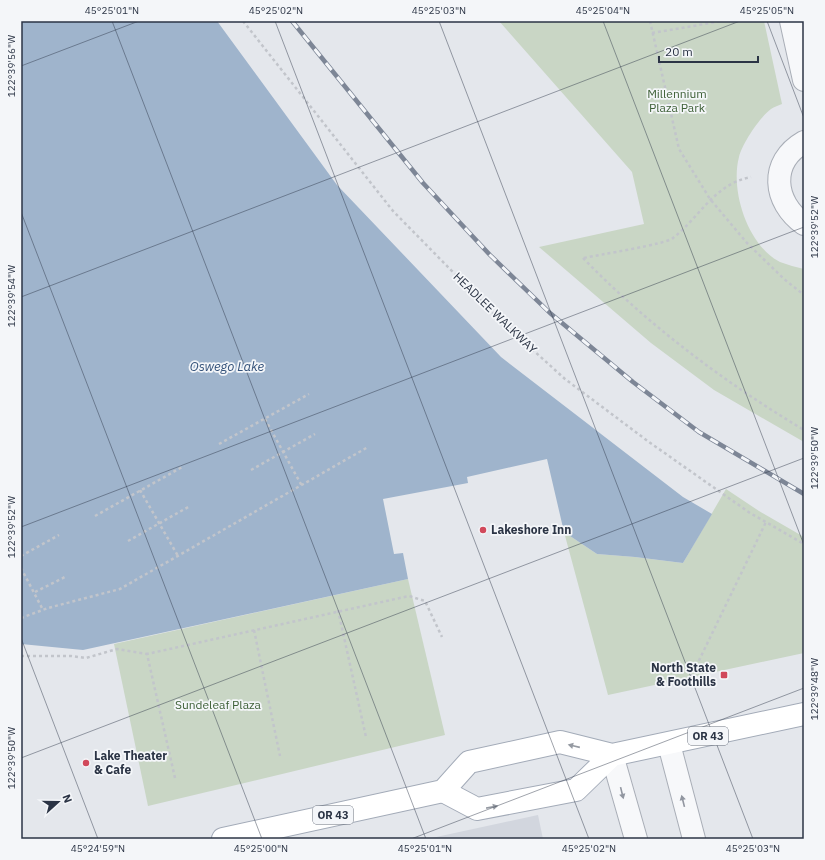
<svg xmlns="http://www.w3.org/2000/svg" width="825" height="860" font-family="'IBM Plex Sans',sans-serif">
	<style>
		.built { fill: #d2d6de }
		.green { fill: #c9d6c5 }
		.water { fill: #9fb4cc }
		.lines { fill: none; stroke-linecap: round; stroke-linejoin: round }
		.minor-casing { stroke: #a9aeb7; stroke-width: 24 }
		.tertiary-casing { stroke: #a9aeb7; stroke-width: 24 }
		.primary-casing { stroke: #a3abb8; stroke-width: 24 }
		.path { stroke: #c2c5cb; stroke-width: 2.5; stroke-dasharray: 3 3; stroke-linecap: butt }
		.minor { stroke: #f7f8fa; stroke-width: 22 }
		.tertiary { stroke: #f7f8fa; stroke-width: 22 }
		.primary { stroke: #fff; stroke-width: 22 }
		.rail-casing { stroke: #7d8696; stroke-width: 4.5 }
		.rail { stroke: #f4f6f9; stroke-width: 3; stroke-dasharray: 9; stroke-linecap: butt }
		.oneway { fill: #959aa2 }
		.oneway2 { fill: #9196a0 }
		.ticks { fill: none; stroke: #2b3445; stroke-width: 1; stroke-opacity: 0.45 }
		.poi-dot { fill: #d1495b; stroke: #f4f6f9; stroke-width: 1.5 }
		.labels { text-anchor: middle; stroke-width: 3.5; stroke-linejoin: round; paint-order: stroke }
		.shield { fill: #f4f6f9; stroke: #676e7b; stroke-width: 1 }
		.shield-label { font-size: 11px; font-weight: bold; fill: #2b3445 }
		.park-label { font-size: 12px; fill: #3f6138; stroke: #f4f6f9 }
		.street-label { font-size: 12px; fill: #2b3445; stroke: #f4f6f9 }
		.poi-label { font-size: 12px; font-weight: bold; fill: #2b3445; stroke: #f4f6f9; text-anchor: start }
		.water-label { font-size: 13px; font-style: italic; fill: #34527a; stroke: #f4f6f9 }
		.neatline { fill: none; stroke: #2b3445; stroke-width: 1.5 }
		.ticks-label { font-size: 10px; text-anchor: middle; fill: #2b3445 }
	</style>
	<rect width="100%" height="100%" fill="#e4e7ec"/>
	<polygon class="built" points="538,815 543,839 427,839"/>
	<g class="green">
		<path d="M499,21h265l18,83c-3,1 -8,3 -11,5 -11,8 -29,35 -32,48 -9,34 9,89 41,105 8,3 16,5 24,7v173l-90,-52 -63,-47 -112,-96 105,-23 -12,-52z"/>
		<polygon points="726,489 759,511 804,537 804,653 608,695 564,532 597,554 635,557 683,563"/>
		<polygon points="408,579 445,735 148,806 114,644"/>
	</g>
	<polygon class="water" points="21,21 217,21 337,185 501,357 683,497 712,514 683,563 635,557 597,554 564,532 547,459 467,477 468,483 383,499 394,554 403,553 408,579 83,650 21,644"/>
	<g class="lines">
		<g class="minor-casing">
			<g id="minor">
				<polyline points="791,21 804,80"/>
				<path d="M804,142c-35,20 -31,60 0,82"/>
			</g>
		</g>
		<g class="tertiary-casing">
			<g id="tertiary">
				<polyline points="669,744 694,839"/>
				<polyline points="612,755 636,839"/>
			</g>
		</g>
		<g class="primary-casing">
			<g id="primary">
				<polyline points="443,791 477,809 576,790 612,755"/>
				<polyline points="223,839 443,791 469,762 560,742 612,755 804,714"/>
			</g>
		</g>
		<g class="path">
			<polyline points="243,21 393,211 502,322 565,379 649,442 750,513 804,544"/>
			<polyline points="650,21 679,149 710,199 747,243 784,279 804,295"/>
			<polyline points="652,33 722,21"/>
			<path d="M583,258c65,67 141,124 221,172"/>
			<path d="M584,258c13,-3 83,-14 89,-20 27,-21 41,-54 78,-61"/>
			<polyline points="265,419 302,486"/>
			<polyline points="219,444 309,394"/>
			<polyline points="251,470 315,434"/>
			<polyline points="140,490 178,556"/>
			<polyline points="95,516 184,466"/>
			<polyline points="128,541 190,506"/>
			<polyline points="21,556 59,535"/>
			<polyline points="21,568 43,610"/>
			<polyline points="35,592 65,577"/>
			<polyline points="338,610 366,737"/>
			<polyline points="21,618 48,608 120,589 368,447"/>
			<polyline points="254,630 280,756"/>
			<polyline points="21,656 71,656 86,658 117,649 147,654"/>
			<polyline points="691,677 766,522"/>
			<polyline points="175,778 147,654 409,596 425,601 442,637"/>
		</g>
		<use href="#minor" class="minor"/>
		<use href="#tertiary" class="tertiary"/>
		<use href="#primary" class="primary"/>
		<g class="rail-casing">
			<polyline id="rail" points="292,21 423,183 490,255 550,313 633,382 699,432 804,494"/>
		</g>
		<use href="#rail" class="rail"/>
	</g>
	<defs><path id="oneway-solid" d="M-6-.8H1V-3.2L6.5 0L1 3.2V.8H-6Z"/></defs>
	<g class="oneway">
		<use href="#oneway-solid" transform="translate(574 746) rotate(-167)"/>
		<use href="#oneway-solid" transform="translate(492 807) rotate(-11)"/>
	</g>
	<g class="oneway2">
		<use href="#oneway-solid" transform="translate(622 793) rotate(76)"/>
		<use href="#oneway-solid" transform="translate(683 801) rotate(-104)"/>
	</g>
	<path class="ticks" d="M112,21l314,818M275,21l314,818M439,21l314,818M603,21l201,524M767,21l37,97M21,66l118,-45M21,212l241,627M21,297l719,-276M21,527l783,-300M21,638l77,201M21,758l783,-300M411,839l393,-151"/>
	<g class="poi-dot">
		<circle cx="483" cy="530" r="4"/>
		<rect x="720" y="671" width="8" height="8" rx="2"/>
		<circle cx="86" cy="763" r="4"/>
	</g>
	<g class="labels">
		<g class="shield">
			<rect x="688" y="727" width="40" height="18" rx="3"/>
			<rect x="313" y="806" width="40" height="18" rx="3"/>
		</g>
		<g class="shield-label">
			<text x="708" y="740">OR 43</text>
			<text x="333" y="819">OR 43</text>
		</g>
		<g class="park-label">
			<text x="677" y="98">Millennium<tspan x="677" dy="14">Plaza Park</tspan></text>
			<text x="218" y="709">Sundeleaf Plaza</text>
		</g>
		<g class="street-label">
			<text transform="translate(495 313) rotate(44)" y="4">HEADLEE WALKWAY</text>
		</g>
		<g class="poi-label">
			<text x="491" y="534">Lakeshore Inn</text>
			<text x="716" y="672" text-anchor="end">North State<tspan x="716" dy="14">&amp; Foothills</tspan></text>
			<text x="94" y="760">Lake Theater<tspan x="94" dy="14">&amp; Cafe</tspan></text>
		</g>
		<g class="water-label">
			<text x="227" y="371">Oswego Lake</text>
		</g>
	</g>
	<rect width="825" height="860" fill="none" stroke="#f4f6f9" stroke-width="44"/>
	<g transform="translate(58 802) rotate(69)" stroke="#f4f6f9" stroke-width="3" paint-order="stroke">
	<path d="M0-3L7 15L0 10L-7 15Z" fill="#2b3445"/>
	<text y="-6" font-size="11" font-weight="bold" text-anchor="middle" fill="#2b3445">N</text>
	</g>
	<path d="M659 56v6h99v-6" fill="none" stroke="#2b3445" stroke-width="2"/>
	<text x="665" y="56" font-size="12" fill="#2b3445" stroke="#f4f6f9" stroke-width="3" paint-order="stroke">20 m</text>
	<rect x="22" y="22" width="781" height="816" class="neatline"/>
	<g class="ticks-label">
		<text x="112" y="14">45°25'01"N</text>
		<text x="276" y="14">45°25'02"N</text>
		<text x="439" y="14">45°25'03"N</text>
		<text x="603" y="14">45°25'04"N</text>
		<text x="767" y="14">45°25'05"N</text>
		<text transform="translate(11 66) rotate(-90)" y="4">122°39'56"W</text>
		<text transform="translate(814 227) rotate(-90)" y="4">122°39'52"W</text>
		<text transform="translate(11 296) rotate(-90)" y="4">122°39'54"W</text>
		<text transform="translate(814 458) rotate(-90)" y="4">122°39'50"W</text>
		<text transform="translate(11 527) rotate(-90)" y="4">122°39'52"W</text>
		<text transform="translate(814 689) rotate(-90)" y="4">122°39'48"W</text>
		<text transform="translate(11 758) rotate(-90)" y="4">122°39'50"W</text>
		<text x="98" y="852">45°24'59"N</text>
		<text x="261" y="852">45°25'00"N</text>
		<text x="425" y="852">45°25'01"N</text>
		<text x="589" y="852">45°25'02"N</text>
		<text x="753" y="852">45°25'03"N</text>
	</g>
</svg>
